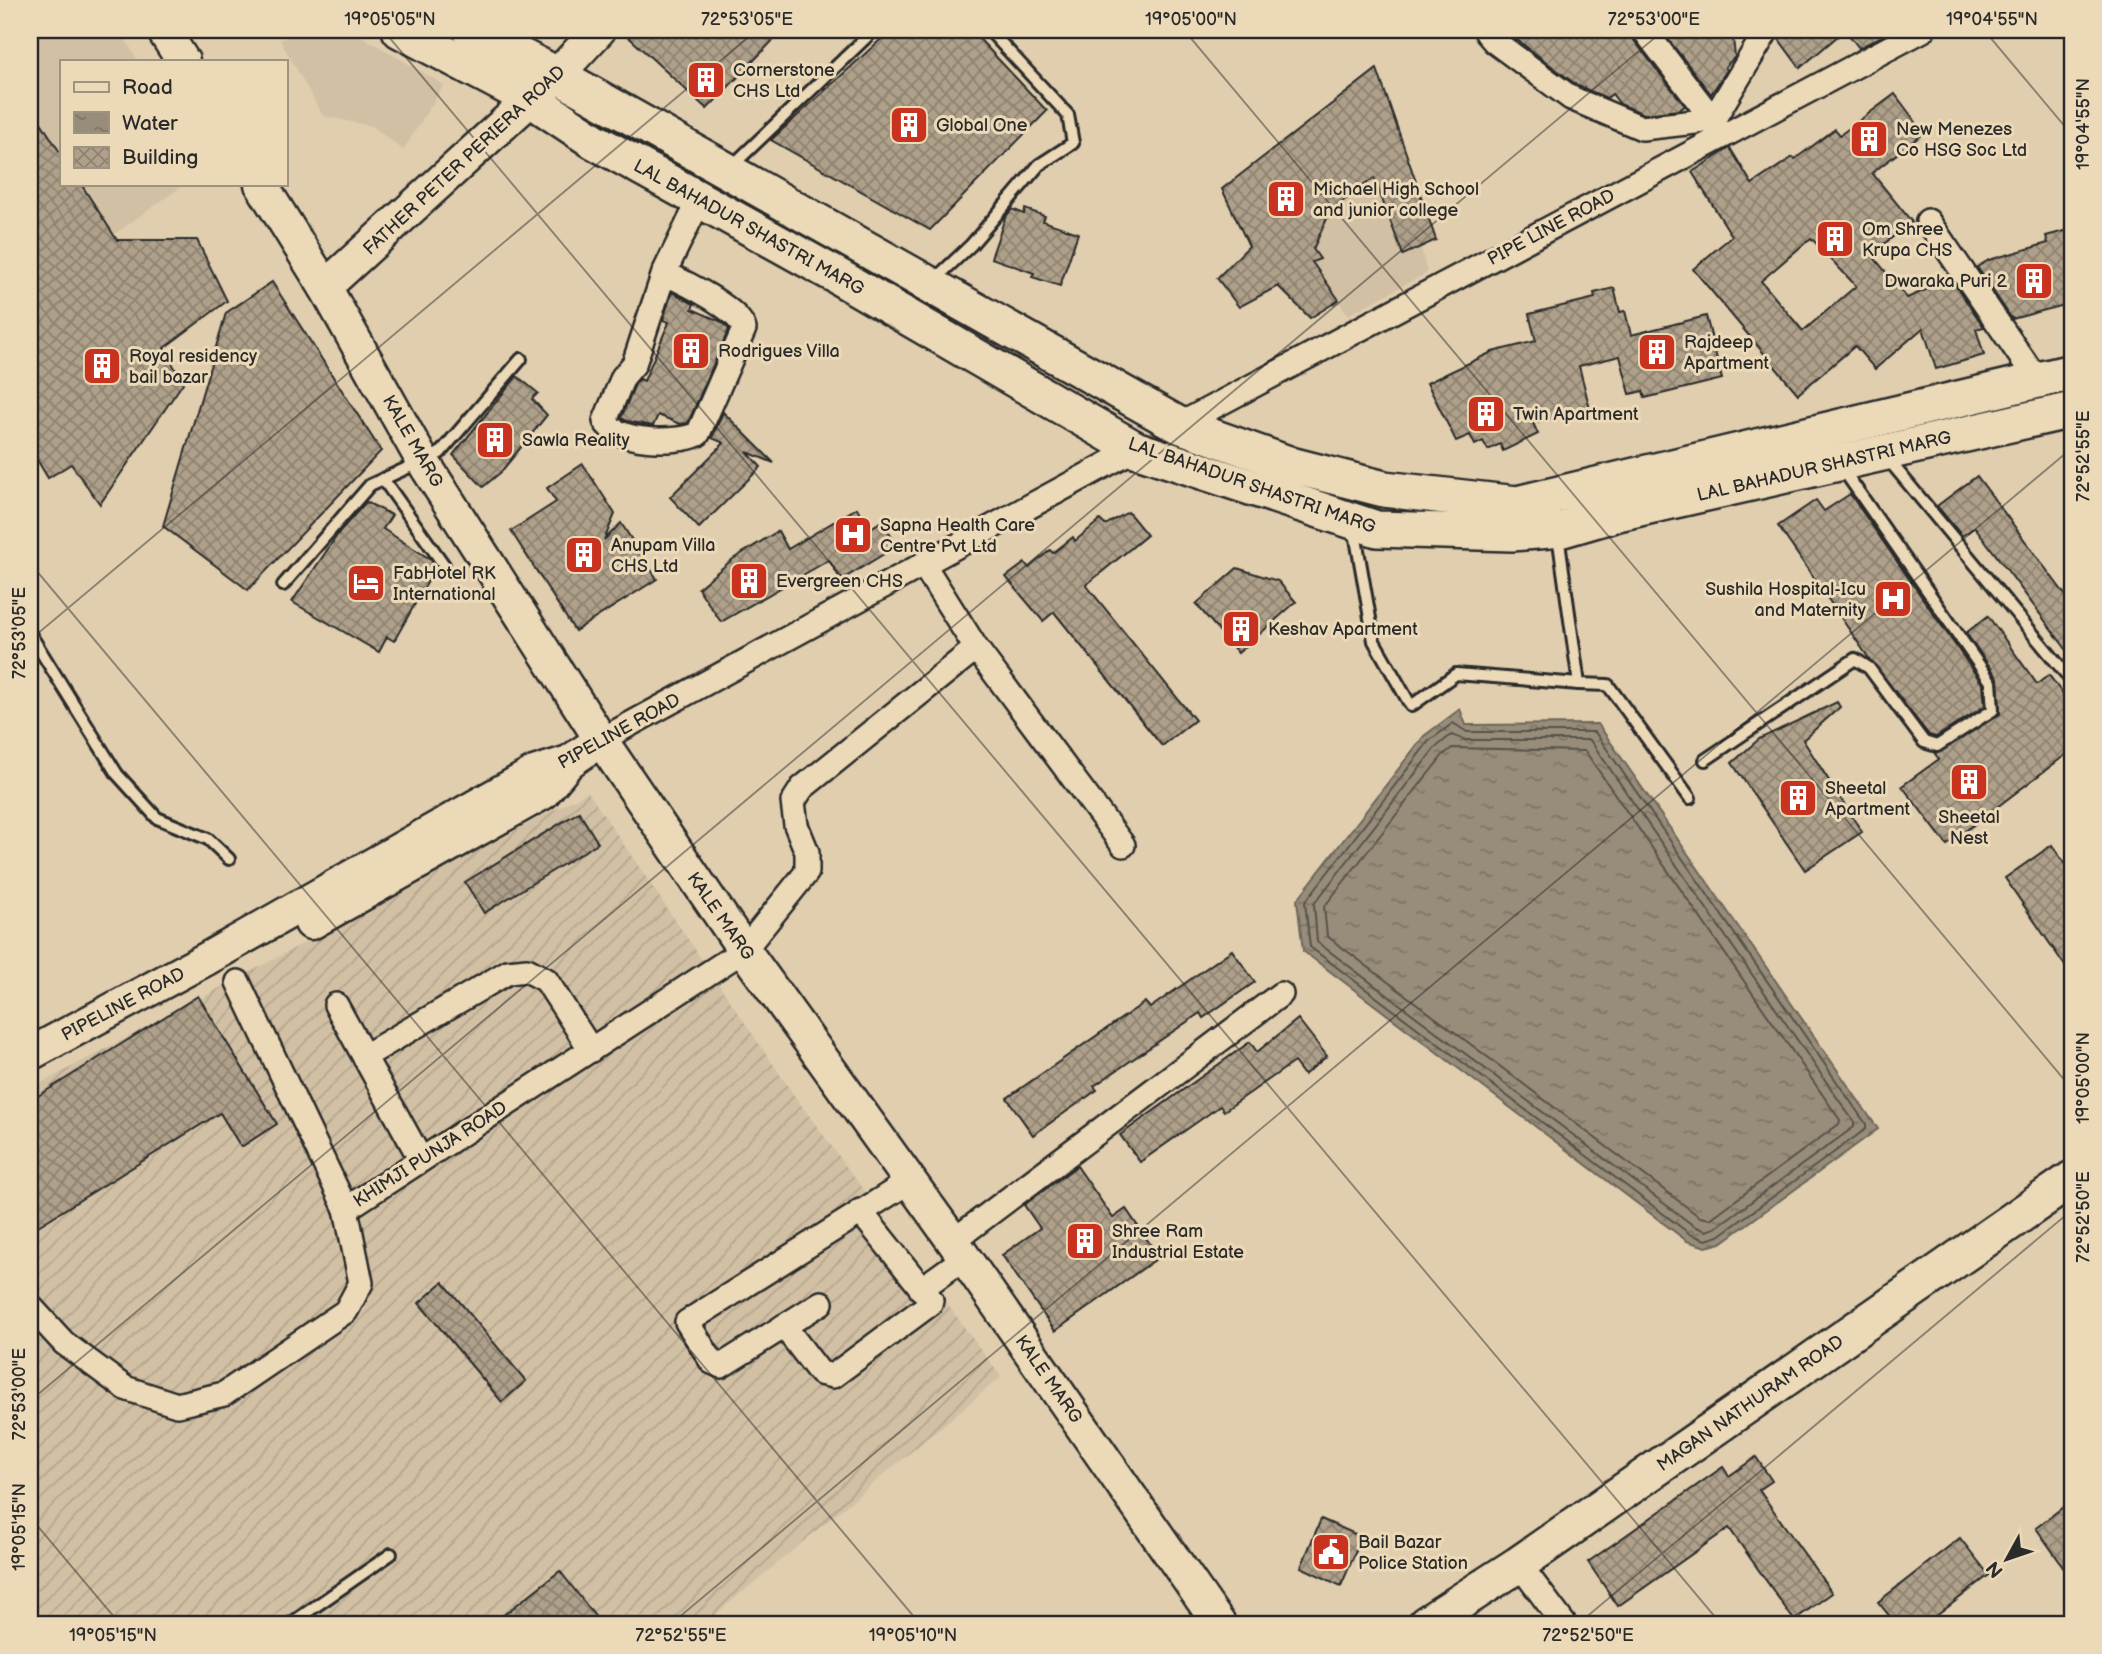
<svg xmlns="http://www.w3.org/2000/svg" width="2102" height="1654" font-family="'Balsamiq Sans',sans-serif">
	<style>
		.built { fill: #d1c0a4 }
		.industrial { fill: url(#industrial-furrows) }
		.water { fill: url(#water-ripples); stroke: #6c665a; stroke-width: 2 }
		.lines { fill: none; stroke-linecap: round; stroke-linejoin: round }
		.shore { stroke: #57524b; stroke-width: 2 }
		.building { fill: url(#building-cross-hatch); stroke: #2b2b2b; stroke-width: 2; fill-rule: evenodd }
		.lane-casing { stroke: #2b2b2b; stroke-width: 16 }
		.street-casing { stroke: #2b2b2b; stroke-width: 28 }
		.secondary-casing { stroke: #2b2b2b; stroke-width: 37 }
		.primary-casing { stroke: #2b2b2b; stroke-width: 40 }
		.lane { stroke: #ebd9b7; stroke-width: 10 }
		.street { stroke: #ebd9b7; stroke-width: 23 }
		.secondary { stroke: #ebd9b7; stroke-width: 32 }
		.primary { stroke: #ebd9b7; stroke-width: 35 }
		.ticks { fill: none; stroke: #2b2b2b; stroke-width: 2; stroke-opacity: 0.45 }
		.labels { text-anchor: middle; stroke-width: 6; stroke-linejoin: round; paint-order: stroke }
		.poi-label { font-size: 18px; fill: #2b2b2b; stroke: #ebd9b7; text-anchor: start }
		.street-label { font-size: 18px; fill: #2b2b2b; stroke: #ebd9b7 }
		.neatline { fill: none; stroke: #2b2b2b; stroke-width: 2.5 }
		.ticks-label { font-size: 18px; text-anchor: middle; fill: #2b2b2b }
	</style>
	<defs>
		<pattern id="industrial-furrows" width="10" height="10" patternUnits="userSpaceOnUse" patternTransform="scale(1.75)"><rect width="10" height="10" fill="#d1c0a4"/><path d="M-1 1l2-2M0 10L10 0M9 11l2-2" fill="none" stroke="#b4a58d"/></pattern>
		<pattern id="water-ripples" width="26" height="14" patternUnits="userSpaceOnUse" patternTransform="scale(1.75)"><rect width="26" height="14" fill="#988d7a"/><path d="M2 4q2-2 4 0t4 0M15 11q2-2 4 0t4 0" fill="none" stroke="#7c7364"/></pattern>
		<pattern id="building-cross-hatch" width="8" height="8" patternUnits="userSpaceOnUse" patternTransform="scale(1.75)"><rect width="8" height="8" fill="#aea08a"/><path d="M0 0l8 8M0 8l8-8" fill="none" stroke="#8e8371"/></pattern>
	</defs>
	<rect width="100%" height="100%" fill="#e0ceaf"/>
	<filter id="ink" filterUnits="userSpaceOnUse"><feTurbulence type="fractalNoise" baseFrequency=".0143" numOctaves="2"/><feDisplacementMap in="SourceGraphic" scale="14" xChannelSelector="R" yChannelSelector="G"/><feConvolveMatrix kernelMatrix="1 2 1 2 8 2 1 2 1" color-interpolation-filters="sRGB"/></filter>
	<g filter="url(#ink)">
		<g class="built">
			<polygon points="30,30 120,30 138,61 61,61 61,184 185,184 30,294"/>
			<polygon points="300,30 351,30 444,85 403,150 372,126 323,116 280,40"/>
			<polygon points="1374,178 1403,255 1421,247 1427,273 1348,315 1312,262 1320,258 1313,249 1331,210"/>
		</g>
		<polygon class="industrial" points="588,792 796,1098 1001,1377 704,1624 30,1624 30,1089"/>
		<polygon class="water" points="1460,709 1466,725 1598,724 1878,1129 1721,1243 1706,1247 1687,1241 1303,951 1297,900 1424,736"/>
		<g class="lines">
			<g class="shore">
				<polygon points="1453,723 1467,732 1595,732 1866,1124 1866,1129 1719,1236 1706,1240 1690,1234 1310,947 1305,902 1429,741"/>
				<polygon points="1451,735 1466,740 1590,740 1854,1122 1854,1127 1715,1228 1706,1231 1694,1226 1317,942 1314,904 1435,748"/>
				<polygon points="1452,748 1585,751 1840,1120 1839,1124 1710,1219 1700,1217 1327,936 1324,907 1443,755"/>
			</g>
		</g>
		<g class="building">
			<polygon points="621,30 783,30 707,109"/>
			<polygon points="891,30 971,30 1047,111 930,230 771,140"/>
			<polygon points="1504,30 1630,30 1633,39 1685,106 1679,110 1644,114 1620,104 1612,94 1607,98 1578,86"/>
			<polygon points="1661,30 1726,30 1733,38 1735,57 1725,67 1727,70 1711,94"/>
			<polygon points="1781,30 1894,30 1859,48 1845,30 1800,68 1778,38"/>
			<polygon points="1377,69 1436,240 1403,255 1374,178 1331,210 1313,249 1320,259 1312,262 1339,300 1310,318 1278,286 1239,307 1217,278 1249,246 1222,189"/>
			<path d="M1895,94l29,39 -52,40 40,49 -41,32 36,44 44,-19 33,48 -8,2 8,26 -48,14 -13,-41 -48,41 -20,-23 -57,48 -105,-125 39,-33 -40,-64 38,-24 22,36 41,-27 2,2 40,-30 5,6zM1811,238l45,48 -53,45 -42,-50z"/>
			<polygon points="30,105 61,154 61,184 81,184 117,240 197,240 227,301 164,348 183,383 100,504 71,464 48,478 30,448"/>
			<polygon points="1012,209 1024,214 1025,209 1045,216 1043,221 1078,233 1060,286 1032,277 1034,273 991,258 1005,218"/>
			<polygon points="2072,229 2072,303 2012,319 1977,267 1989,260 2048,243 2046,236"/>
			<polygon points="272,282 381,451 248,590 163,526 226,313"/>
			<polygon points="1614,288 1620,312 1625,311 1631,335 1706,316 1722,379 1645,398 1643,391 1630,394 1620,356 1579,366 1590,409 1533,423 1538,434 1503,451 1500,444 1488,450 1483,441 1475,445 1470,435 1456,441 1427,383 1492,352 1536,341 1529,314 1595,298 1594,293"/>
			<polygon points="672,292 694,304 692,309 720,321 729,329 688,423 680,424 658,415 653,426 627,421 621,418 635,384 640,379 644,381 669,322 663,320"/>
			<polygon points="517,376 538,393 532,399 547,415 501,472 483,487 453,455"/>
			<polygon points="723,412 774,463 747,452 761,467 699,528 670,497 724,443 712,438"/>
			<polygon points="583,464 615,514 604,540 621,523 657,579 575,631 511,531 556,502 547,488"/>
			<polygon points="1977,476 2072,604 2072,657 1975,527 1962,536 1937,506"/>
			<polygon points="1850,494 1983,685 1985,706 1936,737 1929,735 1870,660 1778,526 1816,500 1824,511"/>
			<polygon points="366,502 392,515 383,529 430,559 436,567 394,641 387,637 379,652 292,602 340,531"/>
			<polygon points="857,508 869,529 882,521 897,546 841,580 829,560 721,622 698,588 733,559 778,531 788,549"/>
			<polygon points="1128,512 1147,535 1086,585 1195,720 1162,746 1054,612 1043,621 1006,577 1025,563 1029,568 1050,550 1053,553 1073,537 1075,541 1100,520 1105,525"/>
			<polygon points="1237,568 1278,581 1296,602 1238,653 1196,604"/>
			<polygon points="1988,616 2037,684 2049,675 2072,707 2072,750 1947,845 1902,786 1939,759 1935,754 2000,714 1998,678 1966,633"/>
			<polygon points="1837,702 1840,707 1803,740 1862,832 1805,870 1732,763 1759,739"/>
			<polygon points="579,812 598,843 484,913 465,882"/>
			<polygon points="2052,845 2072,875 2072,976 2005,878"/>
			<polygon points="1232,950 1255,982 1203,1018 1200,1013 1094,1086 1097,1090 1033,1135 1007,1098 1145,1002 1150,1008"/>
			<polygon points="198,996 277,1124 241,1147 220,1113 30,1231 30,1101"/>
			<polygon points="1298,1019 1327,1056 1304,1075 1294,1062 1224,1111 1220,1106 1140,1162 1120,1135 1250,1042 1257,1052"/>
			<polygon points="1077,1166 1113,1218 1126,1209 1159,1257 1055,1331 1002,1255 1040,1228 1024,1205"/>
			<polygon points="443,1282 526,1381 502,1402 419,1303"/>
			<polygon points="1756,1457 1772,1481 1759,1490 1832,1593 1794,1620 1729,1528 1618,1606 1588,1562 1723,1467 1729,1476"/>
			<polygon points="2072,1500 2072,1579 2036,1528"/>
			<polygon points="1321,1519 1362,1537 1341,1586 1301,1567"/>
			<polygon points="1960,1538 1989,1575 1926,1624 1896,1624 1878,1602"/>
			<polygon points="560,1571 601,1624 492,1624"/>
		</g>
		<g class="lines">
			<g class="lane-casing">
				<g id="lane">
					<polyline points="732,166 874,30"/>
					<polyline points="932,282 971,245 1039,165 1073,143 1068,115 989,30"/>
					<polyline points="1887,458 2072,681"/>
					<polyline points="383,479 444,565"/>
					<polyline points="1354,527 1374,641 1411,706 1456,674 1579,684"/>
					<polyline points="1558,535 1579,684 1608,685 1690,798"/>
					<polyline points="283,585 370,485 440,453 521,359"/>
					<polyline points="30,634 117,774 157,818 208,839 229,859"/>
					<polyline points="1705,760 1855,659 1869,668 1924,742 1937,746 1993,710 1991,682 1842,468"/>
					<polyline points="290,1624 391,1554"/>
				</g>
			</g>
			<g class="street-casing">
				<g id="street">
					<polyline points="1490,30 1487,33 1495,42 1571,98 1642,128 1713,120"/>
					<polyline points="1644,30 1713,120"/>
					<polyline points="1713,120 1767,30"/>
					<polyline points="1928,221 2037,380"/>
					<path d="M664,273c18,8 76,36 80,56l-46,105c-21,10 -81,9 -93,-13l18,-44 11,-13 30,-91 36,-74"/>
					<polyline points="1179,425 1923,30"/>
					<polyline points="923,564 976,648 1123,845"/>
					<polyline points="601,740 1135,449"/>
					<polyline points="238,982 346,1209"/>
					<polyline points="336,1005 421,1160"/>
					<polyline points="365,1056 508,972 527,970 546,980 591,1050"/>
					<polyline points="953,1241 1281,994"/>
					<polyline points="921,1289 964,1258"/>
					<polyline points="821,1303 721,1366 712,1362 687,1322 910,1181"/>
					<polyline points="30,1306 64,1343 125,1388 177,1405 224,1394 346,1311 361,1283 346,1209 744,950 807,872 807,852 796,825 793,802 802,788 976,648"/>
					<polyline points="784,1326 820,1373 833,1376 930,1304 931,1300 860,1211"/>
					<polyline points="1519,1564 1564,1624"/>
				</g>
			</g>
			<g class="secondary-casing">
				<g id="secondary">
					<polyline points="163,30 183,61"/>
					<polyline points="261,184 325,287 422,460 601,740 744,950 953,1241 1219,1624"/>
					<polyline points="325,287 557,75 599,30"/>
					<polyline points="311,923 543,793 569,762"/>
					<polyline points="30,1054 208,958 534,773 569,762 601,740"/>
				</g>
			</g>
			<g class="primary-casing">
				<g id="primary">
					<polyline points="400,30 531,99 594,141 839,277 1135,449 1377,529 1512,533 1563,529 1618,513 2072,410"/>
					<polyline points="470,30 557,75 1179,425 1294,466 1384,489 1517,504 2072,372"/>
					<polyline points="1426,1624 1519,1564 2072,1179"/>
				</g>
			</g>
			<use href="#lane" class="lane"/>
			<use href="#street" class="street"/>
			<use href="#secondary" class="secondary"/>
			<use href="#primary" class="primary"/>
		</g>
	</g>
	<path class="ticks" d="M383,30l1338,1594M1184,30l888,1059M1984,30l88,105M30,563l890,1061M30,640l727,-610M30,1401l1634,-1371M30,1517l90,107M671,1624l1401,-1176M1578,1624l494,-414"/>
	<defs>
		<g id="building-square" transform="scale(2.0125)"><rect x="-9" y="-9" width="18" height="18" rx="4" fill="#c8321e" stroke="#ebd9b7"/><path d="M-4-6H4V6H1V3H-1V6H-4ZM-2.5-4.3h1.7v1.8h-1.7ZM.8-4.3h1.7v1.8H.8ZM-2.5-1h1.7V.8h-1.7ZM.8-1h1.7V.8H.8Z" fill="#fff"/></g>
		<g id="hospital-square" transform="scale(2.0125)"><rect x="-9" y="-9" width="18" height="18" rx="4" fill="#c8321e" stroke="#ebd9b7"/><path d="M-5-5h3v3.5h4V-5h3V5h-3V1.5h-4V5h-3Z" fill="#fff"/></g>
		<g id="hotel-square" transform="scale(2.0125)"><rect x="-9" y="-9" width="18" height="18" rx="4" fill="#c8321e" stroke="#ebd9b7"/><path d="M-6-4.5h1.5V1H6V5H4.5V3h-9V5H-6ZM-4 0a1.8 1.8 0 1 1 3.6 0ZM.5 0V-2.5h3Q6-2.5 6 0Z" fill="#fff"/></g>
		<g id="civic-square" transform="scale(2.0125)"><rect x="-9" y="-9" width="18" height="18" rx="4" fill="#c8321e" stroke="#ebd9b7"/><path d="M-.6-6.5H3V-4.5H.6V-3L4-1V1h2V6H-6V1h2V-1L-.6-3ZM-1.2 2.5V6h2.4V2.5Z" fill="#fff"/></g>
	</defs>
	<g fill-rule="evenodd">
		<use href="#building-square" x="706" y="80"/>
		<use href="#building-square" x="909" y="125"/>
		<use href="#building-square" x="1869" y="139"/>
		<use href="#building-square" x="1286" y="199"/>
		<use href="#building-square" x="1835" y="239"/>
		<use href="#building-square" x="2034" y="281"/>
		<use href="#building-square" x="691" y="351"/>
		<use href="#building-square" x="1657" y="352"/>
		<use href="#building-square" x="102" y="366"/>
		<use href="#building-square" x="1486" y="414"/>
		<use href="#building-square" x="495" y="440"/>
		<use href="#hospital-square" x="853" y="535"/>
		<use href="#building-square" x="584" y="555"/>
		<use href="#building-square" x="749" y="581"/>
		<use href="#hotel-square" x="366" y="583"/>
		<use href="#hospital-square" x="1893" y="599"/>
		<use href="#building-square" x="1241" y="629"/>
		<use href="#building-square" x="1969" y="782"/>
		<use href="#building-square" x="1798" y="798"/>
		<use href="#building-square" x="1085" y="1241"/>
		<use href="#civic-square" x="1331" y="1552"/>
	</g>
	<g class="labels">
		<g class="poi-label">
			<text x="733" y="76">Cornerstone<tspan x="733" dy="21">CHS Ltd</tspan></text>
			<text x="936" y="131">Global One</text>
			<text x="1896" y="135">New Menezes<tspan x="1896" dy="21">Co HSG Soc Ltd</tspan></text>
			<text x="1313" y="195">Michael High School<tspan x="1313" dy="21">and junior college</tspan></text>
			<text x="1862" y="235">Om Shree<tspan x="1862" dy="21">Krupa CHS</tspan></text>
			<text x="2007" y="287" text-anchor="end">Dwaraka Puri 2</text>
			<text x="1684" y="348">Rajdeep<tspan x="1684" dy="21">Apartment</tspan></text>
			<text x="718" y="357">Rodrigues Villa</text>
			<text x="129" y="362">Royal residency<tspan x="129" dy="21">bail bazar</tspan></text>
			<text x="1513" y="420">Twin Apartment</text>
			<text x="522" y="446">Sawla Reality</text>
			<text x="880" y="531">Sapna Health Care<tspan x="880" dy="21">Centre Pvt Ltd</tspan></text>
			<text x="611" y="551">Anupam Villa<tspan x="611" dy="21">CHS Ltd</tspan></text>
			<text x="393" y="579">FabHotel RK<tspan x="393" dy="21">International</tspan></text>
			<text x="776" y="587">Evergreen CHS</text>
			<text x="1866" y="595" text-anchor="end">Sushila Hospital-Icu<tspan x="1866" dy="21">and Maternity</tspan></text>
			<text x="1268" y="635">Keshav Apartment</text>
			<text x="1825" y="794">Sheetal<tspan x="1825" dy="21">Apartment</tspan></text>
			<text x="1969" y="823" text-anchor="middle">Sheetal<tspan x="1969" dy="21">Nest</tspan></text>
			<text x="1112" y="1237">Shree Ram<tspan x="1112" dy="21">Industrial Estate</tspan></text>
			<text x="1358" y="1548">Bail Bazar<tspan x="1358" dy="21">Police Station</tspan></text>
		</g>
		<g class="street-label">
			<text transform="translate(464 160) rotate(-43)" y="6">FATHER PETER PERIERA ROAD</text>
			<text transform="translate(749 227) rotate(29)" y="6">LAL BAHADUR SHASTRI MARG</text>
			<text transform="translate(1551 227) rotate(-28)" y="6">PIPE LINE ROAD</text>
			<text transform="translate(413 441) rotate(60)" y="6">KALE MARG</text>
			<text transform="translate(1824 466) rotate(-13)" y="6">LAL BAHADUR SHASTRI MARG</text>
			<text transform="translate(1252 485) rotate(19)" y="6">LAL BAHADUR SHASTRI MARG</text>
			<text transform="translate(619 731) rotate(-29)" y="6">PIPELINE ROAD</text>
			<text transform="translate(721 916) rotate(55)" y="6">KALE MARG</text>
			<text transform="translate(123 1004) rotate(-28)" y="6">PIPELINE ROAD</text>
			<text transform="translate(430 1154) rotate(-33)" y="6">KHIMJI PUNJA ROAD</text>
			<text transform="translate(1049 1379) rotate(55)" y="6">KALE MARG</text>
			<text transform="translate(1750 1403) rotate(-35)" y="6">MAGAN NATHURAM ROAD</text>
		</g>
	</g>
	<rect width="2102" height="1654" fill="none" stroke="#ebd9b7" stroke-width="77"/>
	<rect x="60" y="60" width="228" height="126" fill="#ebd9b7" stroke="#9e937f" stroke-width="2"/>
	<rect x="74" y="82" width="35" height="10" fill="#ebd9b7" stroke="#9e937f" stroke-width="2"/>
	<text x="122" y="94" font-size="21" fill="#2b2b2b">Road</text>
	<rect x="74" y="112" width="35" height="21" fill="url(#water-ripples)" stroke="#9e937f" stroke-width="2"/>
	<text x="122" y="130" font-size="21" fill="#2b2b2b">Water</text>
	<rect x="74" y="147" width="35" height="21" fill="url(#building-cross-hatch)" stroke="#9e937f" stroke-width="2"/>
	<text x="122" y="164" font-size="21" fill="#2b2b2b">Building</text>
	<g transform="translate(2007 1559) rotate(230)" stroke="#ebd9b7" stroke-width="5" paint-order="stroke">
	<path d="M0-5L12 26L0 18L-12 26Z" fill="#2b2b2b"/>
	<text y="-10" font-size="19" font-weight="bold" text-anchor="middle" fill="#2b2b2b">N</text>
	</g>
	<rect x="38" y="38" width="2026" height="1578" class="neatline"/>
	<g class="ticks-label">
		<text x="390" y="25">19°05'05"N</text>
		<text x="747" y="25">72°53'05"E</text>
		<text x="1191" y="25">19°05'00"N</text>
		<text x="1654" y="25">72°53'00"E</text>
		<text x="1992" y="25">19°04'55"N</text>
		<text transform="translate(2083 124) rotate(-90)" y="6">19°04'55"N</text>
		<text transform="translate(2083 456) rotate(-90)" y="6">72°52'55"E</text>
		<text transform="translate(19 633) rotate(-90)" y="6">72°53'05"E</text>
		<text transform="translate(2083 1078) rotate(-90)" y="6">19°05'00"N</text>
		<text transform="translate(2083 1217) rotate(-90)" y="6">72°52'50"E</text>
		<text transform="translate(19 1394) rotate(-90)" y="6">72°53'00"E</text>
		<text transform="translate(19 1527) rotate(-90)" y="6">19°05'15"N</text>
		<text x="113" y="1641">19°05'15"N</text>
		<text x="681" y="1641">72°52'55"E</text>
		<text x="913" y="1641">19°05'10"N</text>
		<text x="1588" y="1641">72°52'50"E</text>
	</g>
</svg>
